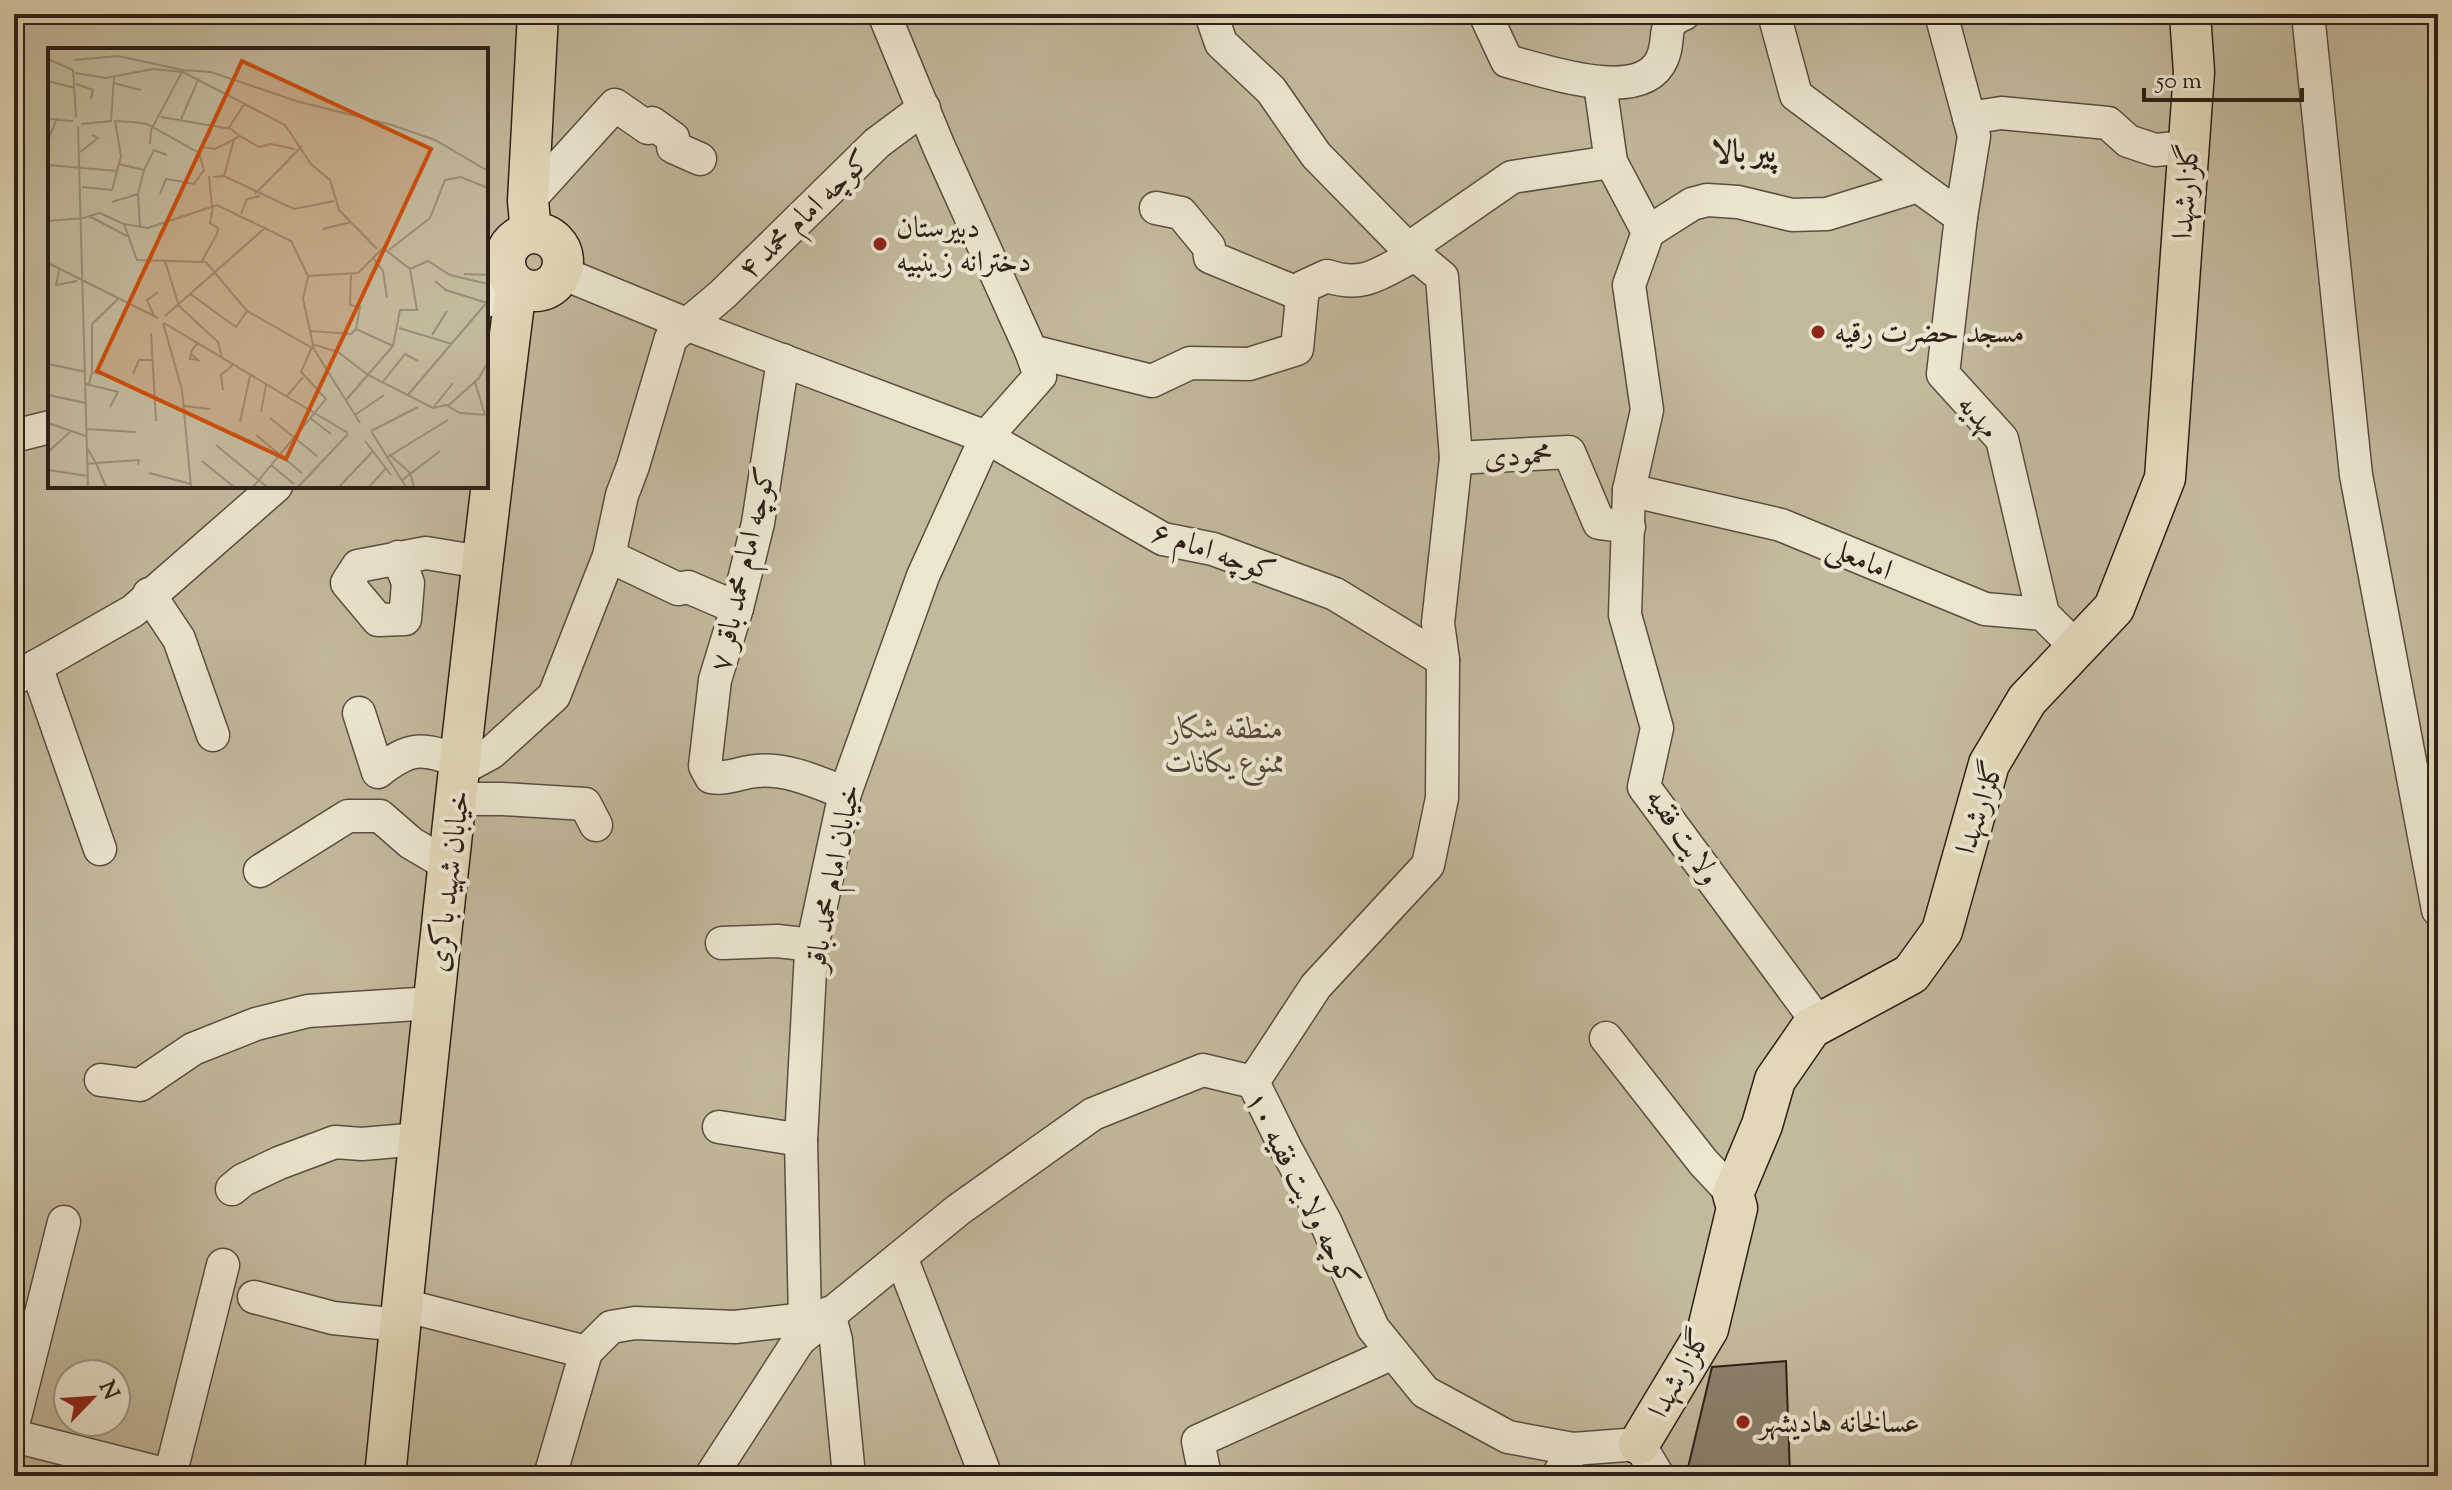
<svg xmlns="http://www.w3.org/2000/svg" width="2452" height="1490" font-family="'Sorts Mill Goudy',Amiri,serif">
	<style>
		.green { fill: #c3b99d; stroke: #786c5b; stroke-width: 2; fill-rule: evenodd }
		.building { fill: #8b806c; stroke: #2d2019; stroke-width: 2 }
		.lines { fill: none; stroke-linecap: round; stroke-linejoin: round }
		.minor-casing { stroke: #5a4e41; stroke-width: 35 }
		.major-casing { stroke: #2d2019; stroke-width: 43 }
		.minor { stroke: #ece6d1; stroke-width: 32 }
		.major { stroke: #e2d8b8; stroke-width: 40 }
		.poi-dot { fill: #8f2418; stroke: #ece6d1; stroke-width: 3 }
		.labels { text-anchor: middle; stroke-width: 8; stroke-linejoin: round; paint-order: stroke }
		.street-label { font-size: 30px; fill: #2d2019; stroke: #ece6d1 }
		.poi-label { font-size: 30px; fill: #2d2019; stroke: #ece6d1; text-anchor: start }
		.park-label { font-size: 30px; font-style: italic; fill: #52463a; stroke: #ece6d1 }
		.neighbourhood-label { font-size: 32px; font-weight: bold; fill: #2d2019; stroke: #ece6d1 }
		.inset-road { fill: none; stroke: #9a8e78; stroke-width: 2 }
		.view { fill: #cc500e; fill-opacity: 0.15; stroke: #cc500e; stroke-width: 4 }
		.inset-edge { fill: none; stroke: #2d2019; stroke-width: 4 }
	</style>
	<rect width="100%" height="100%" fill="#e2d8b8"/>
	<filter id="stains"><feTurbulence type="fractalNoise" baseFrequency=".0025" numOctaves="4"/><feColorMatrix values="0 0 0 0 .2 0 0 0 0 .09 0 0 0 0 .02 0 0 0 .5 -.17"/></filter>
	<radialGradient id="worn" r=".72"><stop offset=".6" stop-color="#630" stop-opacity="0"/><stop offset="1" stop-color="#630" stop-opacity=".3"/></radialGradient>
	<path class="green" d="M14,14h2424v1462h-2424zM50,50h436v436h-436zM68,1374h48v48h-48z"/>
	<polygon class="building" points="1786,1361 1790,1476 1686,1476 1712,1367"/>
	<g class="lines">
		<g class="minor-casing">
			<g id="minor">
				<polyline points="1211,14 1221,43 1271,90 1316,155 1408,249 1442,277 1456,458 1438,623 1443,660 1442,798 1428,865 1316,986 1253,1082"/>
				<path d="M1485,14l22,47c36,9 134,45 155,-2 10,-22 -3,-35 22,-45"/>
				<polyline points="1774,14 1796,95 1918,186"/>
				<polyline points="2308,14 2356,475 2438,910"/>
				<polyline points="1969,118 2001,113 2108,123 2128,141 2155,150 2188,147"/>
				<polyline points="1611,162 1648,232 1629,285 1647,410 1629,490 1625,615 1657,728 1644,787 1819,1024"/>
				<polyline points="528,201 615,105 648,128 652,123 673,138 673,147 700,159"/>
				<polyline points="1156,208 1181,213 1209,247 1210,257 1302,295"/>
				<polyline points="1961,217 1943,374 2002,439 2043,614"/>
				<polyline points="1648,232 1692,204 1707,200 1738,202 1792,215 1827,214 1918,186 1961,217 1974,136 1941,14"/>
				<polyline points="1408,249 1512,177 1611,162 1600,84"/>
				<polyline points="562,273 686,324 986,437 1163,539 1213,549 1335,594 1443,660"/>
				<polyline points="486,301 510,280"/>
				<path d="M1031,351l121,30 38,-18 59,1 48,-15 6,-62 24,-11c38,13 54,-4 88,-21"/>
				<path d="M783,360l-25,163 -21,85 -22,72 -10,86 6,11c16,3 30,-5 45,-6 31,-3 61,11 89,22"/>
				<polyline points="14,436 50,427"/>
				<polyline points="1456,458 1569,452 1599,523 1629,527"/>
				<polyline points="1629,490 1781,525 1985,609 2043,614 2076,647"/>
				<polyline points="609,556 678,589 688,587 737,608"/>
				<polyline points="398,557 408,583 405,619 378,620 347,583 358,566 426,553 481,562"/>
				<polyline points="149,594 179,639 213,735"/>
				<polyline points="36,666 100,849"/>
				<polyline points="14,679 133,611 276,486"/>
				<path d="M359,713l19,59c34,-27 44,-24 84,-10"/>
				<polyline points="461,769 491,753 554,696 609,556 622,495 633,466 671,338 723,294 877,143 924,108"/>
				<polyline points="458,799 503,799 585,804 596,825"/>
				<polyline points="260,871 348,816 380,816 411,843 450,866"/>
				<polyline points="722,943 777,941 813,945"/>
				<polyline points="1606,1038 1703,1162 1733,1194"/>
				<polyline points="101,1080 140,1085 193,1049 256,1024 308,1011 433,1003"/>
				<polyline points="719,1127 801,1140"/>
				<polyline points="232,1189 243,1180 279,1163 335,1142 362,1144 419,1139"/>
				<polyline points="901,1257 986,1476"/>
				<polyline points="254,1297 333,1318 400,1325"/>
				<polyline points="403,1305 586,1352"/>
				<polyline points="829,1313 836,1340 849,1476"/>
				<polyline points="799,1340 805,1319 801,1140 811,952 845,793 923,576 986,437 1040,376 1031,351 939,147 884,14"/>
				<polyline points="14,1421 64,1222"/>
				<polyline points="14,1436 172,1476"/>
				<polyline points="170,1476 223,1265"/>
				<polyline points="550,1476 586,1352 611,1327 635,1323 735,1327 805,1319"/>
				<polyline points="711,1476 799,1340 958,1210 1093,1114 1203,1070 1253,1082 1285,1147 1325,1221 1373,1328 1425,1392 1508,1437 1573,1449 1639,1444 1658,1476"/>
				<polyline points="1205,1476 1198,1441 1393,1353"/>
				<polyline points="1558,1476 1573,1449"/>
			</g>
		</g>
		<g class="major-casing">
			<g id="major">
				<polyline points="531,232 528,201 538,14"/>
				<circle cx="534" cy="262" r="29"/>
				<polyline points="1639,1444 1708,1329 1737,1208 1733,1194 1762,1125 1775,1080 1811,1028 1911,974 1942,931 1989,764 2027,700 2114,608 2165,478 2194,72 2190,14"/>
				<path d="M385,1476c40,-397 81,-793 131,-1189"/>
			</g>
		</g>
		<use href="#minor" class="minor"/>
		<use href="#major" class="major"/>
	</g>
	<g class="poi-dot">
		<circle cx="880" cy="244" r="8"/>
		<circle cx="1818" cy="332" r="8"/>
		<circle cx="1743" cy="1422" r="8"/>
	</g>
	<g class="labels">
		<g class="street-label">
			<text transform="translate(2185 191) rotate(-86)" y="10">گلزارشهدا</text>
			<text transform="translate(804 214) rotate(-44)" y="10">کوچه امام محمد ۴</text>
			<text transform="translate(1979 416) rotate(50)" y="10">مهدیه</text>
			<text transform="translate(1518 455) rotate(-3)" y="10">محمودی</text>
			<text transform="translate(1214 551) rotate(19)" y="10">کوچه امام ۶</text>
			<text transform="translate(1860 558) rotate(23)" y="10">امامعلی</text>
			<text transform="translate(742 569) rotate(-77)" y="10">کوچه امام محمد باقر ۷</text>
			<text transform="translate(1979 807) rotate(-72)" y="10">گلزارشهدا</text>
			<text transform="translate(1684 836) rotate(56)" y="10">ولایت فقیه</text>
			<text transform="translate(832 877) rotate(-79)" y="10">خیابان امام محمد باقر</text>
			<text transform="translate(448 881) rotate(-83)" y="10">خیابان شهید باکری</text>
			<text transform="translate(1303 1189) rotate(63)" y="10">کوچه ولایت فقیه ۱۰</text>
			<text transform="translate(1679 1373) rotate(-61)" y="10">گلزارشهدا</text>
		</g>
		<g class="poi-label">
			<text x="896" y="237">دبیرستان<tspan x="896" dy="34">دخترانه زینبیه</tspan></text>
			<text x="1834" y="342">مسجد حضرت رقیه</text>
			<text x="1759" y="1432">عسالخانه هادیشهر</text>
		</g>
		<g class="park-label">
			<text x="1226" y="738">منطقه شکار<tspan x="1226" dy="34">ممنوع یکانات</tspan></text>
		</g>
		<g class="neighbourhood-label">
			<text x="1744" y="162">پیر بالا</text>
		</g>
	</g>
	<g transform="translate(48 48)">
		<rect width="440" height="440" fill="#e2d8b8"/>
		<path d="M0,1h440v438h-440z" fill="#c3b99d"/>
		<path class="inset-road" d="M0,11l25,11 3,47M26,12l44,-4 65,14M27,25l31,5 47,-9 30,3 102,53 26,39 19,16 9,30 38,39M0,33l27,7M65,35l28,7M28,36l17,6 -2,9M113,69l70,12 9,7 -6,3 -10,37M0,71l25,2M133,71l18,-41M63,73l3,-45M33,76l31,-3M30,78l10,361M180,81l17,-26M192,88l19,11 12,-3 24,5M0,93l9,-23M102,96l1,-14 32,-60 28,2 85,29 96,24 43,15 53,31M32,104l18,-14 -6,-3M151,105l4,-6 12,2 18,-9M71,116l25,6M0,117l70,6M161,128l3,32M165,129l11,-1 70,33 40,-8M34,139l30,3 9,-34 -6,-35 17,1 15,2 52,29 5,17 -10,14 -28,-5 -6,15M207,146l47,-48M64,154l26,-8M193,166l6,-15 13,-3M41,168l38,20M35,170l17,-5 24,11 13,36 69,2 41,49 67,38M0,173l35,-3M76,176l24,4 69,-23 74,36 17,35M92,180l-2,-34 6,-24 10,-20 13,5M275,181l28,-7M341,202l41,-32 15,-38 16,-3 27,11M325,210l10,13 4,27M117,213l14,45 39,36 4,15M154,213l15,-27 1,-6 -8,-5 3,-16M0,215l110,55M11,223l-3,14 21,-4M416,226l24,1M303,227l-1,30 10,2 -4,22M387,233l11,9 41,13M141,245l47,34 11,-16M106,268l-7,-16 11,-8M117,268l101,-89M115,275l19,67 9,97M116,275l184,110M351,280l53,16M262,283l41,3 5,-5 37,17M103,285l5,88M384,287l15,-24M264,296l26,8 30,23 65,33 13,-3 14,8 28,2M143,306l7,6 -8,-1 1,-5 1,-4 5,-6M0,316l38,8M44,324v-48l27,-26M85,326l6,-14h14M427,334l10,33M334,335l23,-29 13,7M38,336l32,8 -8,15M41,336l3,-12 12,3M175,342l-2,-15 12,-10M0,347l38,8M359,348l81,-95M238,349l17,-20M298,352l47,-54 7,-36h17l-7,-41M136,358l26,3M400,358l31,-28 9,-16M385,360l20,-25M213,364l5,-27M307,367l29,-20M222,370l47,38M262,370l21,16M192,374l10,-46M0,375l38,13M312,375l-46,-74 -11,-50 5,-23 50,-3 25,-25 27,21 18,-8 22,14 38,9M38,381l50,3M323,383l47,-24M323,383l35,56M208,387l46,38M317,393l26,34M168,397l51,42M39,400l9,15 -9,1M0,404l23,-21M341,406l21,19 4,14M338,410l62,-38M154,413l32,26M223,417l23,19M0,422l40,6M101,425l42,11M353,433l39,-30M58,439l-10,-24 43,-3 -1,5M205,439l73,-88 -25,-27 11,-25M250,439l50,-53M291,439l34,-36M321,439l17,-19"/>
		<path class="view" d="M194,13l189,88 -145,310 -189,-88z"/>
		<rect width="440" height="440" class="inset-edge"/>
	</g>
	<rect width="2452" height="1490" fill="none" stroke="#e2d8b8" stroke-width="48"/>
	<rect x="16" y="16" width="2420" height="1458" fill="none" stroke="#2d2019" stroke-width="4"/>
	<rect x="24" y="24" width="2404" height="1442" fill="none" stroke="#2d2019" stroke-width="2"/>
	<g transform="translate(92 1398) rotate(65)"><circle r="38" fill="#ece6d1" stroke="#a09787" stroke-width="2"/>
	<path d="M0-6L14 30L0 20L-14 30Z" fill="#8f2418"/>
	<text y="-12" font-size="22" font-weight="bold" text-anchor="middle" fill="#2d2019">N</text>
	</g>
	<path d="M2144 88v12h158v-12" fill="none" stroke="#2d2019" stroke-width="4"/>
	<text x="2156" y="88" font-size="24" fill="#2d2019" stroke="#ece6d1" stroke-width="6" paint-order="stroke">50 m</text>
	<rect width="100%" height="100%" filter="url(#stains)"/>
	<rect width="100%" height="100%" fill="url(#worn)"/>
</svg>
